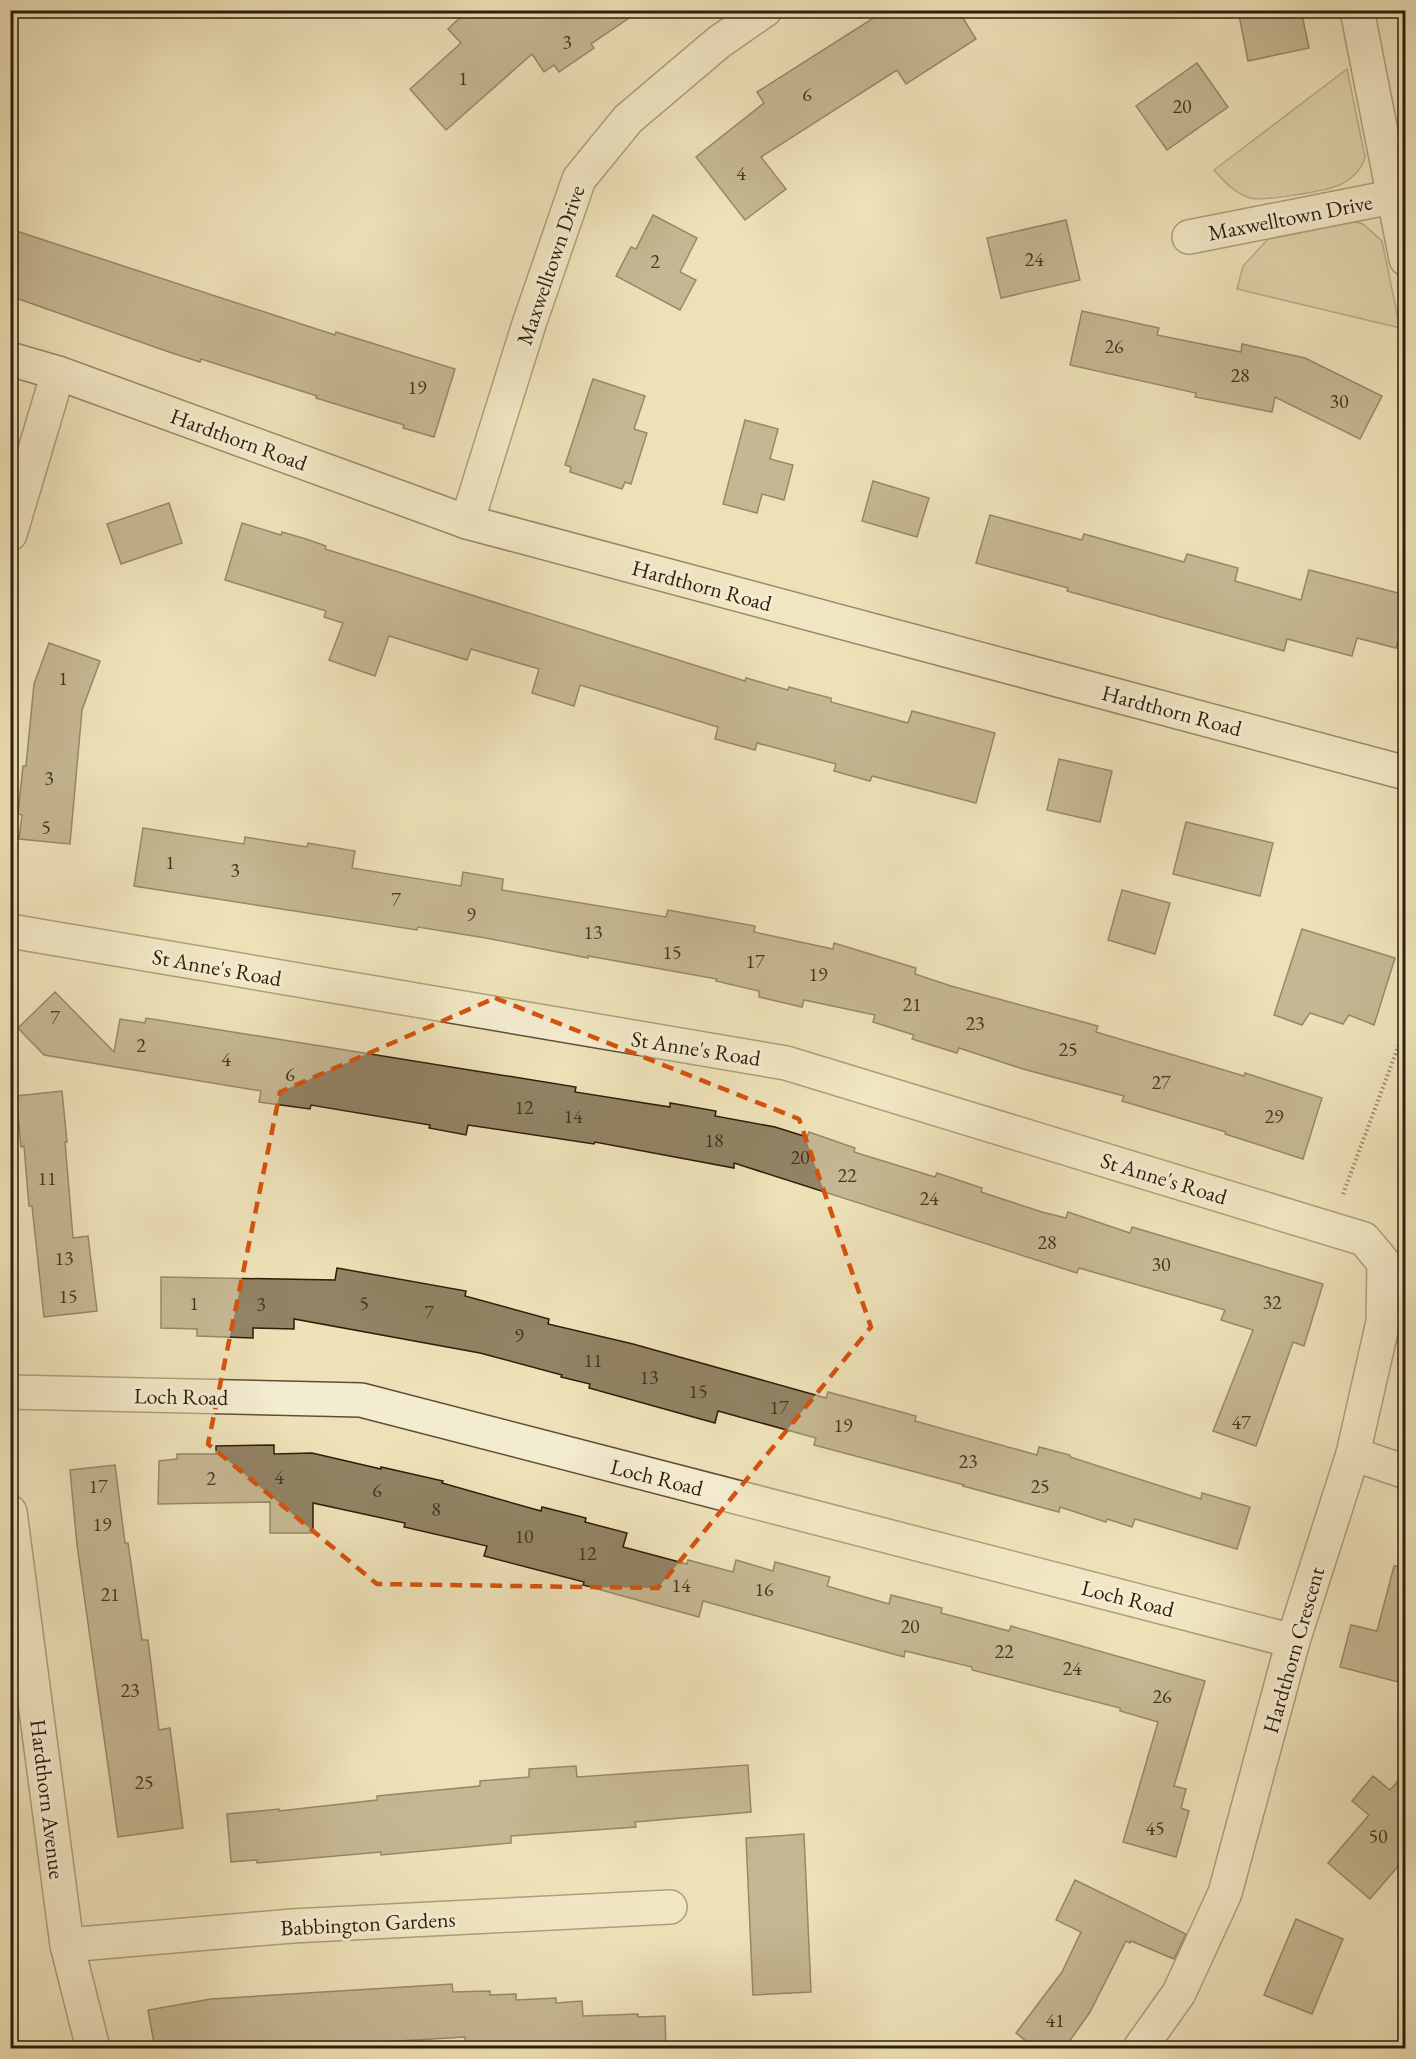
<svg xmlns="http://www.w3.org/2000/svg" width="1416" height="2059" font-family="'EB Garamond',serif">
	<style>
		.green { fill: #cdc09a; stroke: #7e6e52; stroke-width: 1.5 }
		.building { fill: #928364; stroke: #2e1d09; stroke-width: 1.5 }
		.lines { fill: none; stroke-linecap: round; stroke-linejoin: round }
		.street-casing { stroke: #5e4e35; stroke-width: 36 }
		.secondary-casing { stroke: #2e1d09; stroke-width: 36 }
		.path { stroke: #2e1d09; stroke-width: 4; stroke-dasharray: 1.5 3; stroke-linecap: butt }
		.street { stroke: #f4ecd1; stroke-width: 33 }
		.secondary { stroke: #f4ecd1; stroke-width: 33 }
		.marked { fill: none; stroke: #d5530c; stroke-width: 4.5; stroke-dasharray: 12 8; stroke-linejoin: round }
		.labels { text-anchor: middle; stroke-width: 6; stroke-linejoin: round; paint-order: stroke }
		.number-label { font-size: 20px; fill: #473620 }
		.street-label { font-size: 22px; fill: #2e1d09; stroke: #f4ecd1 }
	</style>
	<rect width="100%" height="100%" fill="#eee1b8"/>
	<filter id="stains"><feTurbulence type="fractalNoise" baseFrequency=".00333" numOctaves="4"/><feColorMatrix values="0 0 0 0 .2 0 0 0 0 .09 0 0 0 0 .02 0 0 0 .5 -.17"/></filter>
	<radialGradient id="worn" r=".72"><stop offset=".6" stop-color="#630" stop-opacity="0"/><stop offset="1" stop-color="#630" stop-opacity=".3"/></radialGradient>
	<g class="green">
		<path d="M1347,69l18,88c-3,13 -15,24 -28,29 -14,5 -75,16 -87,12 -16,-5 -25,-16 -36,-28z"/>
		<polygon points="1344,219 1363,224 1382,241 1400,328 1237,289 1243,266 1272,235"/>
	</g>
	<g class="building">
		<polygon points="468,10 641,10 591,44 594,48 559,72 554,65 544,72 532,54 446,130 410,89 461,43 448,29"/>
		<polygon points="886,10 958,10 976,39 906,84 897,70 761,157 786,189 745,220 696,157 764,103 757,92"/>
		<polygon points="1238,10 1301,10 1309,48 1248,61"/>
		<polygon points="1197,63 1228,107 1167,150 1136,106"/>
		<polygon points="653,215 697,238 680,272 696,280 680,310 616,276 631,247 636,249"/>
		<polygon points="1066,220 1080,280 1001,298 987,238"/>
		<polygon points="10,229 335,335 336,332 455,369 434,437 403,428 404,425 316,398 317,396 201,359 200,362 169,352 10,296"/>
		<polygon points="1082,311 1159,328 1157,335 1241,352 1242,344 1305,358 1382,396 1360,439 1275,397 1272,412 1195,397 1196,393 1070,365"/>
		<polygon points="593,379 645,396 634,429 647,433 631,484 625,482 622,489 570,472 571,467 565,465"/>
		<polygon points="745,420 778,429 770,459 793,465 784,500 762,494 757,513 723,504"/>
		<polygon points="873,481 929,498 917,537 862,521"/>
		<polygon points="169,503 182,543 121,564 107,524"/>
		<polygon points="990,515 1082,540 1084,534 1184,562 1187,554 1238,568 1235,581 1301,600 1309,570 1406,595 1406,613 1396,648 1357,638 1352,656 1287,639 1284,651 1067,591 1068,588 976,563"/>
		<polygon points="242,523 281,535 282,532 306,539 326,546 325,549 745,681 746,678 788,690 789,687 811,693 831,698 831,702 908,723 912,711 995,733 976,803 872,776 870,781 834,771 836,764 757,743 755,750 715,739 718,727 580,685 574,706 532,693 539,669 471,649 467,660 389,636 375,676 329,660 343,623 324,617 326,611 225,580"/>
		<polygon points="49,643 100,661 82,710 70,844 19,839 22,815 18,814 23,766 26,766 34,684"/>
		<polygon points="1059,759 1112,771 1100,822 1047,810"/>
		<polygon points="1186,822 1273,843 1260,896 1173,874"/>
		<polygon points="143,828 244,844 245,837 307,847 308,843 355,851 352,868 461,886 463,872 503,879 502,890 666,917 668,910 755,926 754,932 833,949 834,943 916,968 915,974 951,986 1098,1026 1096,1032 1244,1076 1245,1073 1322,1098 1303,1159 1225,1134 1226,1132 1122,1101 1124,1096 1023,1069 959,1048 957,1053 912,1039 914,1035 873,1022 875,1015 804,1000 802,1007 759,997 759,991 716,981 717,979 588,956 588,958 486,938 418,927 417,930 134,886"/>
		<polygon points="1122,890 1170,903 1155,954 1108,940"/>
		<polygon points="1302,929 1395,958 1374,1025 1349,1015 1343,1024 1310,1013 1302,1025 1274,1015"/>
		<polygon points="55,992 114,1052 120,1019 145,1023 146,1018 576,1087 575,1092 670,1107 670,1103 716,1111 715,1116 775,1127 807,1137 809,1132 855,1148 854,1152 935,1177 937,1173 982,1188 981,1192 1042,1212 1066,1218 1068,1212 1130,1233 1132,1227 1323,1284 1304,1346 1293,1342 1256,1446 1213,1431 1253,1330 1221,1320 1225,1310 1079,1268 1077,1273 734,1163 734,1168 595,1142 594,1144 468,1125 466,1135 429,1128 430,1125 311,1105 310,1109 259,1102 261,1091 44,1055 18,1028"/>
		<polygon points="62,1091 67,1142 65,1142 73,1238 88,1236 97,1311 44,1317 32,1206 29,1206 24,1146 21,1147 16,1096"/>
		<polygon points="337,1268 466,1291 465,1296 549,1319 548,1324 633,1344 826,1398 828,1392 916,1416 915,1421 1037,1455 1039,1447 1070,1455 1070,1457 1201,1499 1202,1493 1250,1507 1237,1549 1135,1519 1132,1527 1107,1519 1106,1522 1060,1507 1059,1512 963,1486 964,1485 814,1445 816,1438 718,1411 715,1423 589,1388 590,1384 561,1377 562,1375 480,1353 294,1319 294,1329 253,1328 253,1338 197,1336 197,1329 161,1328 161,1277 335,1280"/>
		<polygon points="274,1445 274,1454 312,1453 381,1469 381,1467 443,1481 442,1483 541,1511 542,1507 586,1518 585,1522 627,1533 623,1547 687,1564 688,1560 733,1572 736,1560 773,1571 775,1562 830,1577 827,1586 889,1604 891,1595 942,1608 941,1613 1009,1631 1011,1626 1205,1681 1174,1786 1186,1789 1181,1808 1189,1811 1176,1857 1123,1842 1158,1722 1120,1711 1120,1708 972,1670 972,1667 905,1651 904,1657 703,1601 699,1617 583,1585 584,1582 484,1556 487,1546 404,1527 405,1523 313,1503 313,1533 270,1533 270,1502 158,1504 159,1461 177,1459 177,1454 216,1454 216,1446"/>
		<polygon points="115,1465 125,1543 128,1543 142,1640 148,1640 159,1730 170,1728 183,1828 118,1837 77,1545 70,1470"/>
		<polygon points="1394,1566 1406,1567 1406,1684 1340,1667 1351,1625 1377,1631"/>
		<polygon points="748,1765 751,1812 635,1822 636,1827 511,1836 511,1843 381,1855 381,1852 257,1863 257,1860 231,1862 227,1814 279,1809 279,1811 377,1800 377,1796 480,1786 480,1781 529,1777 529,1769 576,1766 577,1777"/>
		<polygon points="1406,1772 1406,1857 1370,1899 1328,1863 1369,1815 1352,1801 1373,1776 1390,1790"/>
		<polygon points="804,1834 811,1992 753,1995 746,1838"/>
		<polygon points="1075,1880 1186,1934 1174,1959 1131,1941 1130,1943 1126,1941 1090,2012 1064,2049 1036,2049 1016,2033 1062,1972 1081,1932 1056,1920"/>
		<polygon points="1296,1919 1343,1939 1312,2014 1264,1995"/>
		<polygon points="452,1984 453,1992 490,1991 490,1995 516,1994 516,2000 556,1998 556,2003 582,2001 583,2016 638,2014 638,2017 665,2016 666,2049 532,2049 532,2041 465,2044 465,2037 296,2047 296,2049 155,2049 148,2010 211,1999"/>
	</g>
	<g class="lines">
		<g class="street-casing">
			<g id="street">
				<polyline points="1357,10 1406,259"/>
				<polyline points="1189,237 1392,197"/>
				<polyline points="467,522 529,324 579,179 628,119 719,42 765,10"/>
				<polyline points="10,534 58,373"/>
				<polyline points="10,931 786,1063 1364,1239 1384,1263 1383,1322 1353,1454 1293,1641 1225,1893 1179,1993 1140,2048"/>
				<polyline points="10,1392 361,1400 1293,1641"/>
				<polyline points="1353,1454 1406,1472"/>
				<polyline points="10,1512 67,1945 93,2048"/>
				<polyline points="67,1945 292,1926 670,1907"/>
			</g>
		</g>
		<g class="secondary-casing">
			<polyline id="secondary" points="10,359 58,373 467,522 1406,773"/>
		</g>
		<polyline class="path" points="1343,1194 1406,1026"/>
		<use href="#street" class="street"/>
		<use href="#secondary" class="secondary"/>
	</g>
	<path d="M0 0H1416V2059H0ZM495,998l304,121 72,208 -213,261 -281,-4 -169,-140 72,-352z" fill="#eee1b8" fill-opacity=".55" fill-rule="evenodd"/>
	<path class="marked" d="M495,998l304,121 72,208 -213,261 -281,-4 -169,-140 72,-352z"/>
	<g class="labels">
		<g class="number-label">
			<text x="567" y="49">3</text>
			<text x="463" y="85">1</text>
			<text x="807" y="101">6</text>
			<text x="1182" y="113">20</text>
			<text x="741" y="180">4</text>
			<text x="1034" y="266">24</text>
			<text x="655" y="268">2</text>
			<text x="1114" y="353">26</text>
			<text x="1240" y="382">28</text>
			<text x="417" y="394">19</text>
			<text x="1339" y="408">30</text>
			<text x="63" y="685">1</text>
			<text x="49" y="785">3</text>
			<text x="46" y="834">5</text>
			<text x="170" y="869">1</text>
			<text x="235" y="877">3</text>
			<text x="396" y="906">7</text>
			<text x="471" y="921">9</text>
			<text x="593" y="939">13</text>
			<text x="672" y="959">15</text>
			<text x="755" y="968">17</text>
			<text x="818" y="981">19</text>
			<text x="912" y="1011">21</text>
			<text x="55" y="1024">7</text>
			<text x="975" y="1030">23</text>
			<text x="141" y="1052">2</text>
			<text x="1068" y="1056">25</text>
			<text x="226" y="1066">4</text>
			<text x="290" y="1081">6</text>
			<text x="1161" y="1089">27</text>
			<text x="524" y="1114">12</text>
			<text x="573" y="1123">14</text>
			<text x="1274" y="1123">29</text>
			<text x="714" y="1147">18</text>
			<text x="800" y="1164">20</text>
			<text x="847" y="1182">22</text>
			<text x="47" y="1185">11</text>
			<text x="929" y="1205">24</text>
			<text x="1047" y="1249">28</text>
			<text x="64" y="1265">13</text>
			<text x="1161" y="1271">30</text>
			<text x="68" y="1303">15</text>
			<text x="1272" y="1309">32</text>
			<text x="194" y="1310">1</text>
			<text x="364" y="1310">5</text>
			<text x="261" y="1311">3</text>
			<text x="429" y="1319">7</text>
			<text x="519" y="1342">9</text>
			<text x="593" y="1367">11</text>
			<text x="649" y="1384">13</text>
			<text x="698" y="1398">15</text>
			<text x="779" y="1414">17</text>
			<text x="1241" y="1429">47</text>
			<text x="843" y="1432">19</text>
			<text x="968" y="1468">23</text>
			<text x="279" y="1484">4</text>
			<text x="211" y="1485">2</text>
			<text x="98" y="1493">17</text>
			<text x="1040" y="1493">25</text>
			<text x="377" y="1497">6</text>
			<text x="436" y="1516">8</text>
			<text x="102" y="1531">19</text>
			<text x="524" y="1543">10</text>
			<text x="587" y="1560">12</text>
			<text x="681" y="1592">14</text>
			<text x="764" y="1596">16</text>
			<text x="110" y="1601">21</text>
			<text x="910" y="1633">20</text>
			<text x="1004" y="1658">22</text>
			<text x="1072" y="1675">24</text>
			<text x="130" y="1697">23</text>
			<text x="1162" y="1703">26</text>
			<text x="144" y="1789">25</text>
			<text x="1155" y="1835">45</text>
			<text x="1378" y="1843">50</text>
			<text x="1055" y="2027">41</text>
		</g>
		<g class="street-label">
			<text transform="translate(1290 217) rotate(-11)" y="8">Maxwelltown Drive</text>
			<text transform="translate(550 265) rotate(-71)" y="8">Maxwelltown Drive</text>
			<text transform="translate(239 439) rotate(20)" y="8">Hardthorn Road</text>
			<text transform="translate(702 585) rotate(15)" y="8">Hardthorn Road</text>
			<text transform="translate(1172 710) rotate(15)" y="8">Hardthorn Road</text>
			<text transform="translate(217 967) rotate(10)" y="8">St Anne's Road</text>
			<text transform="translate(696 1048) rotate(9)" y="8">St Anne's Road</text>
			<text transform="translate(1164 1178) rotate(17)" y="8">St Anne's Road</text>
			<text transform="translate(181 1396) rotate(1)" y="8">Loch Road</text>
			<text transform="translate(657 1477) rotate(14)" y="8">Loch Road</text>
			<text transform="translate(1128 1598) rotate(14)" y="8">Loch Road</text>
			<text transform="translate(1293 1650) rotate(-74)" y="8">Hardthorn Crescent</text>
			<text transform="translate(48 1799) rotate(83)" y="8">Hardthorn Avenue</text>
			<text transform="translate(368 1923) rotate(-3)" y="8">Babbington Gardens</text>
		</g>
	</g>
	<rect width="1416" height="2059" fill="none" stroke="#eee1b8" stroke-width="36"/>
	<rect x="12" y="12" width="1392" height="2035" fill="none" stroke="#2e1d09" stroke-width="3"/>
	<rect x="18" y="18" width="1380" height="2023" fill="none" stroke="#2e1d09" stroke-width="1.5"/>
	<rect width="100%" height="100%" filter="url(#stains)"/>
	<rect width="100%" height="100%" fill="url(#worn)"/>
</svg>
